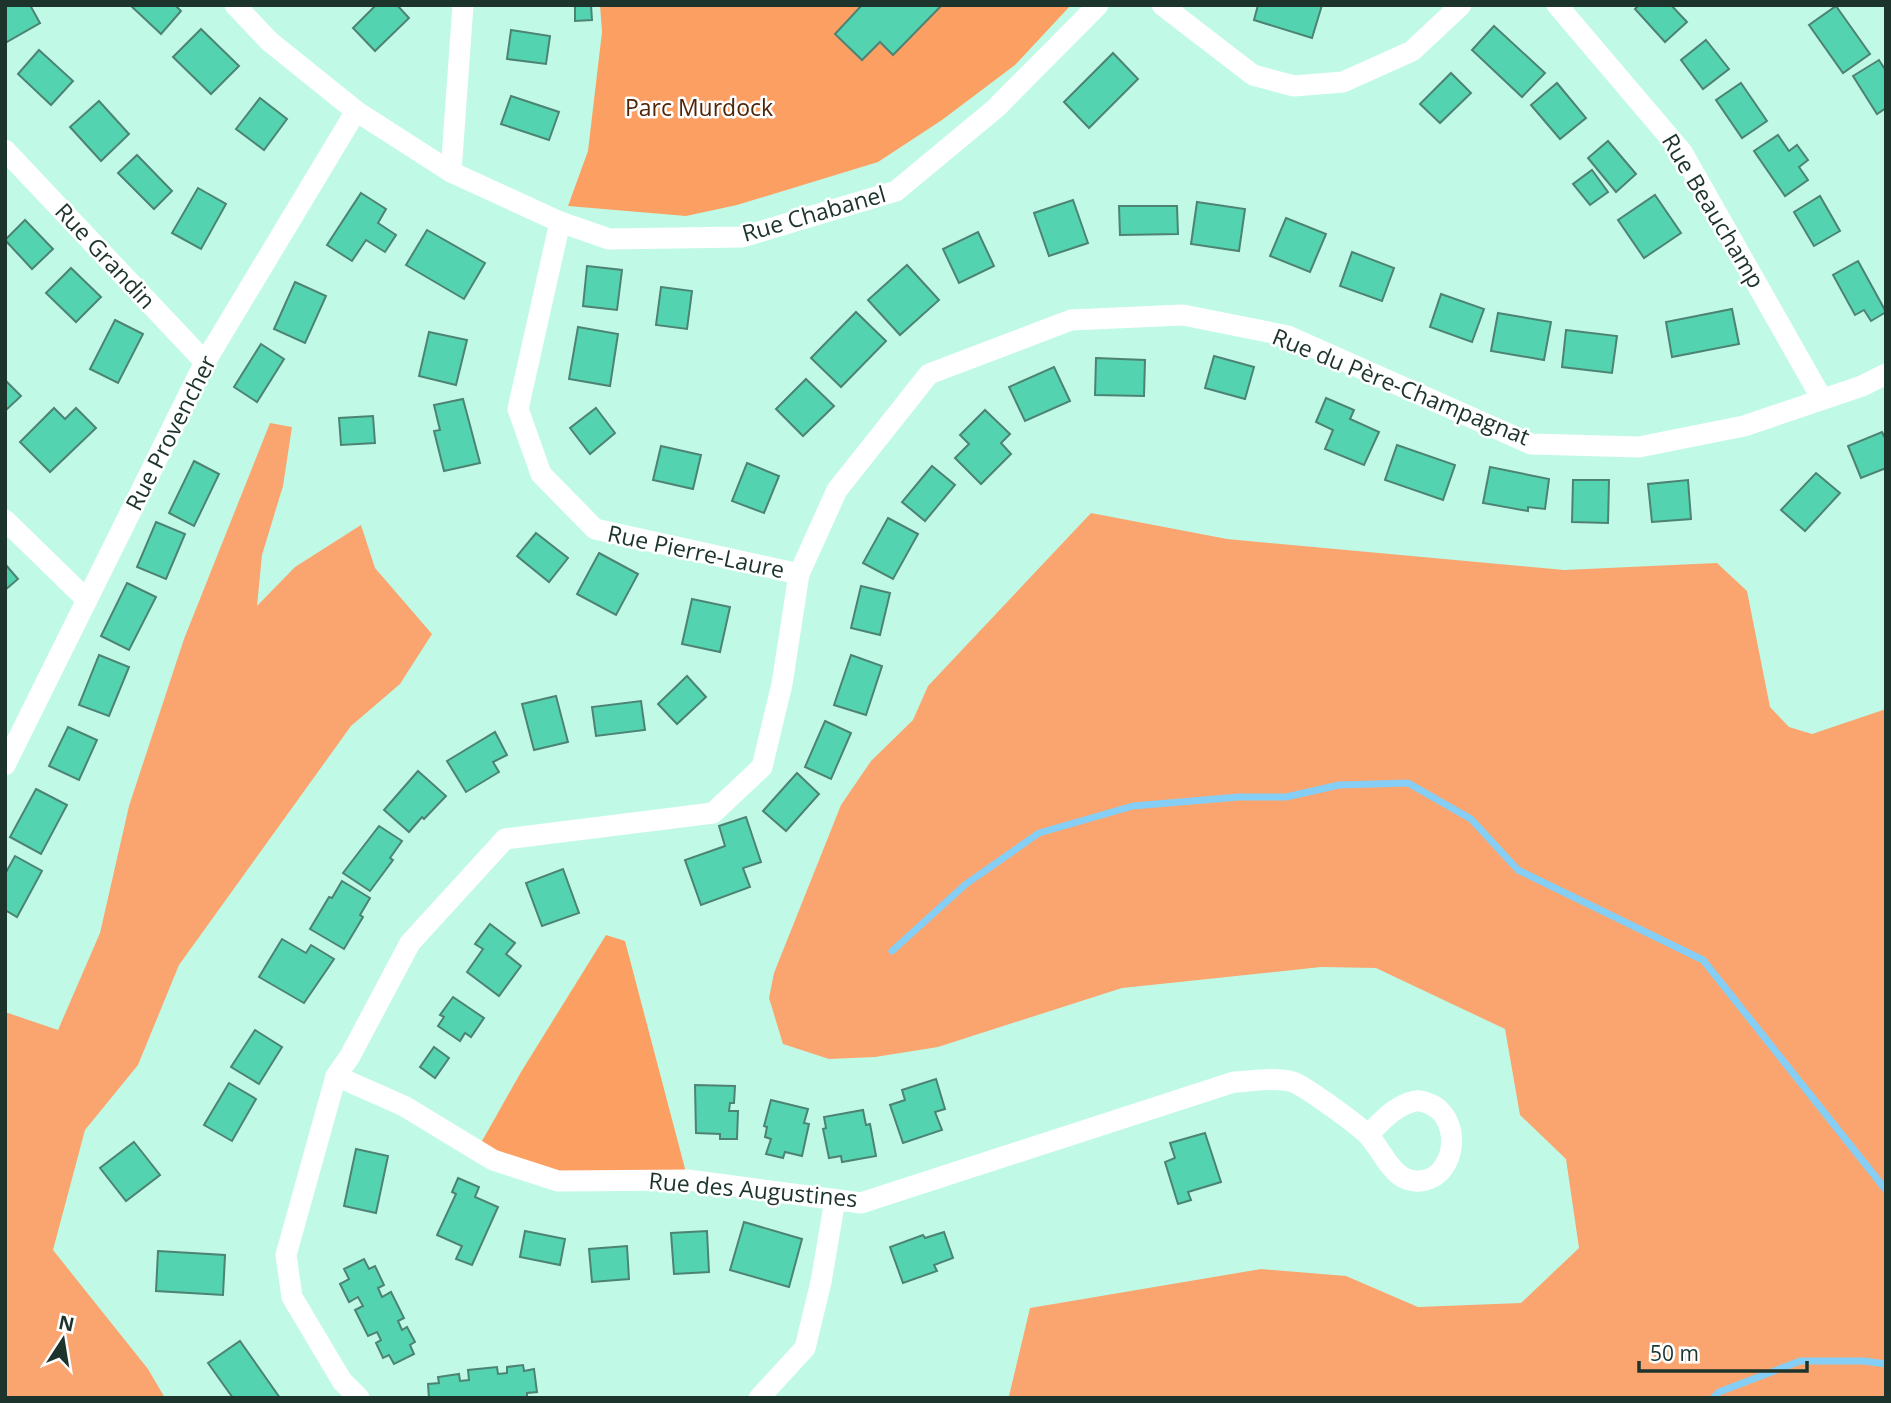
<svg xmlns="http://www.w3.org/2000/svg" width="1891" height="1403" font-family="'Open Sans',sans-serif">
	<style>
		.green { fill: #fc9f63 }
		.forest { fill: #faa56f }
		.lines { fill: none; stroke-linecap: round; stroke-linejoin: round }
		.stream { stroke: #85cff6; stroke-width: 7 }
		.building { fill: #54d3b1; stroke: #4d8373; stroke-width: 2 }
		.street { stroke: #fff; stroke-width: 21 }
		.labels { text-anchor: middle; stroke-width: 5; stroke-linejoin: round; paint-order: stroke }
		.park-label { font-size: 23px; fill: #4f2608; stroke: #fff }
		.street-label { font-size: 23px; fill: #1d342d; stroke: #fff }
	</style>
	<rect width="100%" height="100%" fill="#c0fae6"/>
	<g class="green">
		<polygon points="600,5 1071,5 1015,65 942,120 878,162 737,205 686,216 568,206 588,151 602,32"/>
		<polygon points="606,935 625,941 688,1180 558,1181 477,1150 521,1072"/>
	</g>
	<g class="forest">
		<polygon points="270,423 292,427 283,486 262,555 257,606 295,567 361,525 375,568 432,634 400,684 351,726 179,965 138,1065 85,1130 53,1250 148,1369 165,1398 5,1398 5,1012 58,1030 100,933 129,806 184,639"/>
		<polygon points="1091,513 1227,539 1564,570 1717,563 1747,591 1770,707 1789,727 1812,734 1886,709 1886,1398 1006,1398 1009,1396 1030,1308 1261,1269 1346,1276 1418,1307 1521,1303 1579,1248 1566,1159 1520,1115 1505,1029 1376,968 1321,967 1122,988 938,1047 875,1057 829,1059 783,1044 769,998 774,973 841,805 871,761 913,720 928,686"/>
	</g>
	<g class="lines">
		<g class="stream">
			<polyline points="892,951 966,884 1039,833 1133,806 1239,797 1286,797 1339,785 1408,783 1471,819 1518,870 1703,960 1886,1190"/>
			<polyline points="1713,1398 1719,1392 1800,1361 1864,1361 1886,1364"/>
		</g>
	</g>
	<g class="building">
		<polygon points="5,5 30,5 40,23 5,43"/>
		<polygon points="130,5 175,5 181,11 161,34"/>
		<polygon points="376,5 397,5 409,18 375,51 353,28"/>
		<polygon points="575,5 591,5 592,20 575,21"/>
		<polygon points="862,5 942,5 893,55 880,42 862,60 835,34"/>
		<polygon points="1258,5 1322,5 1312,38 1254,20"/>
		<polygon points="1639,5 1671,5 1687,22 1665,42 1635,9"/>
		<polygon points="1836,6 1870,54 1843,73 1809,25"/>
		<polygon points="1494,26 1545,73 1522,97 1472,50"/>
		<polygon points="201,29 239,66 211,94 173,57"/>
		<polygon points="511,30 550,36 546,64 507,59"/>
		<polygon points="1706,40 1729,69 1703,89 1681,60"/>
		<polygon points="39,50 73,81 51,105 18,74"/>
		<polygon points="1113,53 1138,79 1089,128 1064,102"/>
		<polygon points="1879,60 1886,71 1886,108 1877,114 1853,76"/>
		<polygon points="1451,73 1471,93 1440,123 1420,104"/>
		<polygon points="1557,83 1586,118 1560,139 1531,105"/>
		<polygon points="1741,83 1767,121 1742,138 1716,100"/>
		<polygon points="511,96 559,112 549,140 501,124"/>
		<polygon points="260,98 287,119 264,150 236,129"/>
		<polygon points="99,101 129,134 101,161 70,127"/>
		<polygon points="1778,135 1789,151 1797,145 1808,160 1799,167 1808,180 1785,196 1754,151"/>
		<polygon points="1608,141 1636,174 1616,192 1588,158"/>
		<polygon points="137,155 172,191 154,209 118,173"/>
		<polygon points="1592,170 1608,192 1590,205 1573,184"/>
		<polygon points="198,188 226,204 201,249 172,233"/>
		<polygon points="361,193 386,209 378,223 396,235 385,252 366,240 352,261 327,245"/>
		<polygon points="1655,195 1681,233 1644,258 1618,220"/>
		<polygon points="1820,196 1840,231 1814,246 1794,212"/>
		<polygon points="1073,200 1088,243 1049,256 1034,213"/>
		<polygon points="1197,202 1245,209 1239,251 1191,244"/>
		<polygon points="1119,206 1177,206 1178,234 1120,235"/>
		<polygon points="1286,218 1326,234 1310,272 1270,256"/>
		<polygon points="25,220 53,249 32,269 5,240"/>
		<polygon points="427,230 485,263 464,299 406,265"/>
		<polygon points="978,232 994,266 959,283 943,249"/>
		<polygon points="1352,252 1394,268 1382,301 1340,286"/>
		<polygon points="1858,261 1886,312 1871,321 1864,310 1855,315 1833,275"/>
		<polygon points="907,265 939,300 900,335 868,300"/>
		<polygon points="587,266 622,270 617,310 583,306"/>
		<polygon points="71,268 101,297 76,322 46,293"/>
		<polygon points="295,282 326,296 305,343 274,329"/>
		<polygon points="661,287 692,291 687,329 656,325"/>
		<polygon points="1441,294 1484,309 1472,342 1430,327"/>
		<polygon points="1732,309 1739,344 1672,357 1666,322"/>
		<polygon points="856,312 886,341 841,387 811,358"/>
		<polygon points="1498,313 1551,322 1544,360 1491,351"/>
		<polygon points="115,320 143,334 118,383 90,369"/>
		<polygon points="578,327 618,334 610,386 569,379"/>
		<polygon points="1566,330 1617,336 1612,373 1562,367"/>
		<polygon points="429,332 467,340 456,385 419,376"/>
		<polygon points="261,344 284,359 257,402 234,387"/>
		<polygon points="1214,356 1254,367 1245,399 1205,388"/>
		<polygon points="1096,358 1145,360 1144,396 1095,395"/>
		<polygon points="1054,367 1070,401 1025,421 1009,387"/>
		<polygon points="806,379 834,406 803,436 776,409"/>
		<polygon points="5,380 21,396 5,411"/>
		<polygon points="1326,398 1354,410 1350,419 1379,432 1364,465 1325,449 1333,430 1316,422"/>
		<polygon points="463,399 480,463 444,471 434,431 440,430 434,405"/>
		<polygon points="54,408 65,419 76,408 96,428 50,472 20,442"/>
		<polygon points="596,408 615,433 590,454 570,428"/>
		<polygon points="985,410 1010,434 1001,443 1011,454 981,484 955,458 969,444 960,435"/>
		<polygon points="373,416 375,443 341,445 339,418"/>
		<polygon points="1882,432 1886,440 1886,468 1861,478 1848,446"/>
		<polygon points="1397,445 1455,465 1443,500 1385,480"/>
		<polygon points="661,446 701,455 693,489 653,480"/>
		<polygon points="194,461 219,474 194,526 169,513"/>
		<polygon points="747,463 779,476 764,513 732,501"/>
		<polygon points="932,466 955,485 925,521 902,502"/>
		<polygon points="1490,467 1549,479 1545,509 1528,507 1528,511 1483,503"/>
		<polygon points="1816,473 1840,493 1805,531 1781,510"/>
		<polygon points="1573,480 1609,480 1608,523 1572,522"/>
		<polygon points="1688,480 1691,519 1652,522 1648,484"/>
		<polygon points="888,518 918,534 893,579 863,563"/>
		<polygon points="156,522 185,534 166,579 137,567"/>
		<polygon points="536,533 568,558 549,582 517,556"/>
		<polygon points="599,553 638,574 616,615 577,594"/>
		<polygon points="5,564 18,579 5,590"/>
		<polygon points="127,583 156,597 129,650 101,636"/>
		<polygon points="861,586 890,593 880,635 851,628"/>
		<polygon points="692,599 730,607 720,652 682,644"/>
		<polygon points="99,655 129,667 109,716 79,705"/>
		<polygon points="851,655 882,666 866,715 834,705"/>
		<polygon points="687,676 706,697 677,724 658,704"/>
		<polygon points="556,696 568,742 534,750 522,704"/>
		<polygon points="641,701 645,730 596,736 592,707"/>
		<polygon points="825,721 851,733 831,779 805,767"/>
		<polygon points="68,727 97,740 79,780 49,766"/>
		<polygon points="495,732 507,755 493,762 499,772 466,792 447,761"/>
		<polygon points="418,771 446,796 424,819 422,817 409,832 384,810"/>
		<polygon points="797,773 819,794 786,831 763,811"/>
		<polygon points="36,789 67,805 41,854 10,837"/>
		<polygon points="746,817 761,862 743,868 750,887 701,905 685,860 725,846 719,826"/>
		<polygon points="379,826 402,841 390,858 393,860 370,891 343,873"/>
		<polygon points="15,856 42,871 17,917 5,910 5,874"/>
		<polygon points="563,869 579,913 542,926 526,883"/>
		<polygon points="342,881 370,898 360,915 363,917 344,949 310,929 329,897 332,898"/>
		<polygon points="490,924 515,943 506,954 521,966 499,996 467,972 483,949 475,944"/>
		<polygon points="282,939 306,953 311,945 334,959 304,1003 259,977"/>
		<polygon points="453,997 484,1018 471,1037 465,1033 460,1041 438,1026 444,1017 440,1015"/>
		<polygon points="255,1030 282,1047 259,1084 231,1067"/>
		<polygon points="434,1047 449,1058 435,1078 420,1067"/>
		<polygon points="936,1079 945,1109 935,1112 942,1130 903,1143 890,1105 905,1100 902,1090"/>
		<polygon points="229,1083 256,1099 232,1141 204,1125"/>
		<polygon points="695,1085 735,1086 734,1103 730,1103 729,1111 738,1111 737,1139 720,1139 720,1134 696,1133"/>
		<polygon points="771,1100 808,1109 804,1123 809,1124 802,1156 785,1152 783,1158 766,1154 771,1139 765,1137 767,1127 764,1126"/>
		<polygon points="863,1110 866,1125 870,1124 876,1156 842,1162 841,1156 829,1158 823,1129 826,1128 824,1117"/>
		<polygon points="1205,1133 1221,1182 1188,1192 1191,1200 1178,1204 1165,1162 1175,1158 1170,1143"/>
		<polygon points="134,1142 160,1175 126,1201 100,1168"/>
		<polygon points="356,1149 388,1156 376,1213 344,1206"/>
		<polygon points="458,1178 479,1187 475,1197 498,1207 472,1265 456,1259 462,1246 437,1235 456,1194 452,1192"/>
		<polygon points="744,1222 802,1239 789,1287 730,1270"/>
		<polygon points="525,1231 565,1239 560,1265 520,1257"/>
		<polygon points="707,1231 709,1272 674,1274 671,1233"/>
		<polygon points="944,1232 953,1258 934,1265 937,1271 903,1283 890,1247 923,1235 925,1238"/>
		<polygon points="627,1246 629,1279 592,1282 589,1249"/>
		<polygon points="158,1251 225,1255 223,1295 156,1291"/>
		<polygon points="364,1259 369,1269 375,1266 384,1285 378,1288 382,1297 391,1292 404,1318 398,1321 402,1330 407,1327 415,1342 410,1345 414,1354 394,1364 389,1355 383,1358 376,1343 381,1340 377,1332 368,1336 355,1310 363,1306 358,1297 349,1302 340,1284 349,1279 344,1269"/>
		<polygon points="240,1341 280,1398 233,1398 208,1363"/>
		<polygon points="523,1365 524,1371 534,1369 537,1392 527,1393 527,1398 429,1398 428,1384 439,1383 438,1377 459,1374 460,1381 469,1380 468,1370 497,1367 498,1374 507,1373 507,1367"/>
	</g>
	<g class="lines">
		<g class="street">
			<polyline points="235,5 269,41 356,111 451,172 560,222 609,239 742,237 896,191 996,108 1098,5"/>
			<polyline points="1162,5 1253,75 1294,86 1343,82 1412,51 1461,5"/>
			<polyline points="1557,5 1682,152 1822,399"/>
			<polyline points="5,150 205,362"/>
			<polyline points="451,172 463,5"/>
			<polyline points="560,222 518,409 541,474 595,529 799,574"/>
			<polyline points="5,520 87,600"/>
			<polyline points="5,765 205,362 356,111"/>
			<path d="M336,1076l68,30 89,54 65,21 130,-1 173,23 373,-121c19,-1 41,-5 59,0 13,5 64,42 75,53 17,18 26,53 58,45 7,-2 13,-6 17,-12 15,-21 10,-54 -13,-64 -5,-2 -10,-4 -15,-3 -21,5 -33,20 -47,34"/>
			<polyline points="359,1398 342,1381 292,1297 286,1255 336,1076 350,1056 410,943 505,839 713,813 762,767 782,684 799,574 837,490 929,374 1071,320 1183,315 1288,336 1531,444 1639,447 1744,426 1862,386 1886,374"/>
			<polyline points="759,1398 805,1348 821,1282 835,1200"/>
		</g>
	</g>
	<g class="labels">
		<g class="park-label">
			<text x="699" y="116">Parc Murdock</text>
		</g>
		<g class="street-label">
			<text transform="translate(1713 211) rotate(59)" y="8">Rue Beauchamp</text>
			<text transform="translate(814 214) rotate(-16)" y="8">Rue Chabanel</text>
			<text transform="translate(105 256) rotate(47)" y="8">Rue Grandin</text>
			<text transform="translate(1401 387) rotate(22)" y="8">Rue du Père-Champagnat</text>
			<text transform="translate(171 433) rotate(-63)" y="8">Rue Provencher</text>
			<text transform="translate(696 552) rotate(12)" y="8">Rue Pierre-Laure</text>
			<text transform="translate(753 1190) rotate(5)" y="8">Rue des Augustines</text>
		</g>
	</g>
	<rect width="1891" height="1403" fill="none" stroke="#1d342d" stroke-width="14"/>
	<g transform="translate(63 1340) rotate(12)" stroke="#ffffff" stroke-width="5" paint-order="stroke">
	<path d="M0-5L12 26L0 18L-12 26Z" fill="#1d342d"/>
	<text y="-10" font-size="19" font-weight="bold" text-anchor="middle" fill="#1d342d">N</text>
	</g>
	<path d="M1639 1361v10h168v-10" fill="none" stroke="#1d342d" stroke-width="3.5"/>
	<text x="1650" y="1361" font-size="21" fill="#1d342d" stroke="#ffffff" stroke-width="5" paint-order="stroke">50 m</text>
</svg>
